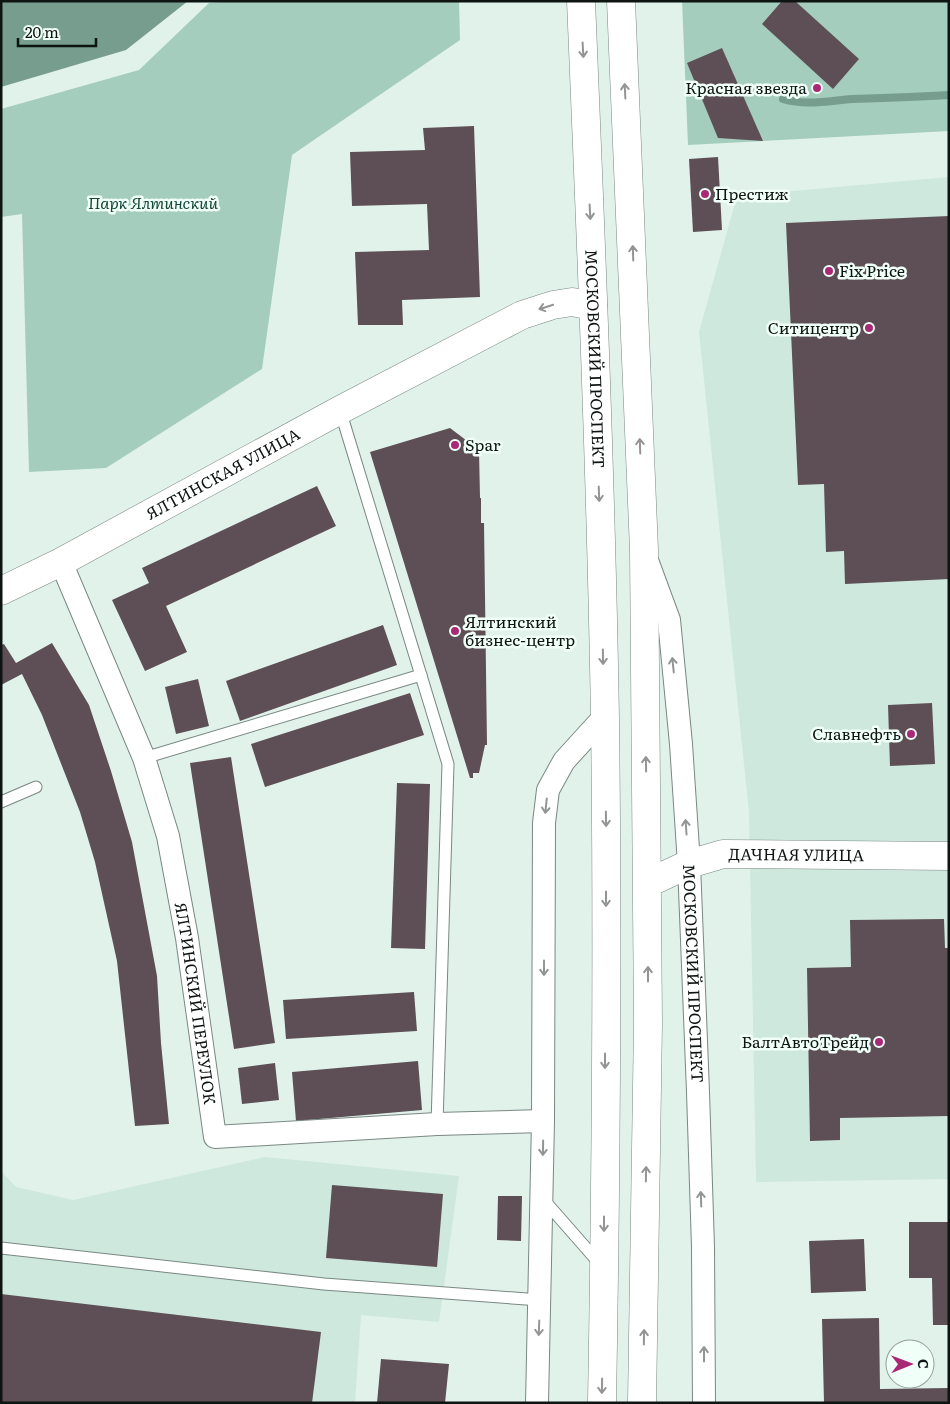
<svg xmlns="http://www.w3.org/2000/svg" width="950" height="1404" font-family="Literata,serif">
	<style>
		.built { fill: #cee8dd }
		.green { fill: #a5cdbd }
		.water { fill: #769d8e }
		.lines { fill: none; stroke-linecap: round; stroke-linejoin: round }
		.stream { stroke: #769d8e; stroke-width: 8 }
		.building { fill: #5d4f55 }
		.service-casing { stroke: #798882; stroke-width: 13 }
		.minor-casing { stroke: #798882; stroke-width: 24 }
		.tertiary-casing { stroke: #798882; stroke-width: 29 }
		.primary-casing { stroke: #798882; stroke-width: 29 }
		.service { stroke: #fff; stroke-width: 11 }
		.minor { stroke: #fff; stroke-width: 22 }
		.tertiary { stroke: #fff; stroke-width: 28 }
		.primary { stroke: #fff; stroke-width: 28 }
		.oneway { stroke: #939594 }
		.poi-dot { fill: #aa2976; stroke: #f1fff9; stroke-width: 2 }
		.labels { text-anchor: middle; stroke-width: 5; stroke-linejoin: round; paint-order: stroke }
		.poi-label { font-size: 16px; fill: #0e1412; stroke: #f1fff9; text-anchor: end }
		.park-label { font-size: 16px; font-style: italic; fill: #134838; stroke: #f1fff9 }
		.street-label { font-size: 16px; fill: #0e1412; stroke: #f1fff9 }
	</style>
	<rect width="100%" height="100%" fill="#e1f2eb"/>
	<g class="built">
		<polygon points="949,177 949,1179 756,1182 749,812 699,332 737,196"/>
		<polygon points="265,1157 459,1176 439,1322 361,1315 355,1403 1,1403 1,1171 16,1187 73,1200"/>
	</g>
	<g class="green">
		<polygon points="230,1 459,1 460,40 292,155 262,369 106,468 29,472 22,214 1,217 1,109 139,70 209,3"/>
		<polygon points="682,1 949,1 949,131 688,145"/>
	</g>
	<polygon class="water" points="1,1 188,1 126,50 1,87"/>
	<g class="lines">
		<path class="stream" d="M783,99c23,7 45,2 69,0 32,-1 64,-2 97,-4"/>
	</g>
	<g class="building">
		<polygon points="782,1 795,1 859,59 833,89 762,24"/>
		<polygon points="722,48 763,141 718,138 687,63"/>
		<polygon points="474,126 480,297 402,300 403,325 358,325 355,252 429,250 427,204 352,206 350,152 425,150 423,128"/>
		<polygon points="718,157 722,230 693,232 689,159"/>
		<polygon points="949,216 949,579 845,584 844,551 826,552 824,484 798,485 786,223"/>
		<polygon points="450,428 479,450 480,498 481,498 481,523 484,523 487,745 485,745 479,773 473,773 473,778 470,778 370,452"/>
		<polygon points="317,486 336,526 166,606 187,652 145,671 112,600 149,583 142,568"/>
		<polygon points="383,625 397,665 240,721 226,681"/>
		<polygon points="52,643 89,705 111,771 132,842 157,976 161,1043 169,1124 135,1126 117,961 95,862 80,812 42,715 22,674 1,685 1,645 4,644 16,663"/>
		<polygon points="198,679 209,726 176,734 165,687"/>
		<polygon points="410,693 424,735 265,787 251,744"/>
		<polygon points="932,703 935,764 890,766 888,705"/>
		<polygon points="231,757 275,1043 234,1049 190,763"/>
		<polygon points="397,783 430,784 425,949 391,948"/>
		<polygon points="944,919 945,948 949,948 949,1116 840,1118 840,1140 810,1141 807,968 851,967 850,920"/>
		<polygon points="414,992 417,1031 286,1039 283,1000"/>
		<polygon points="418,1061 422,1110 296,1121 292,1072"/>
		<polygon points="275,1063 279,1100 242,1104 238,1068"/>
		<polygon points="332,1185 443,1194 437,1267 326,1258"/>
		<polygon points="498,1196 522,1196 521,1241 497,1240"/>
		<polygon points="909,1222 949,1222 949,1325 933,1325 932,1278 909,1278"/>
		<polygon points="864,1239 866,1291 811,1293 809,1241"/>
		<polygon points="1,1294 321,1332 312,1403 1,1403"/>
		<polygon points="879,1318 880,1389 949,1388 949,1403 824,1403 822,1319"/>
		<polygon points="381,1359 449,1364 445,1403 377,1403"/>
	</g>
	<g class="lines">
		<g class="service-casing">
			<g id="service">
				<polyline points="340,410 448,764 437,1124"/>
				<polyline points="144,758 421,675"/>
				<polyline points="1,802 36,787"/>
				<polyline points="543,1199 600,1264"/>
				<polyline points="1,1248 324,1284 540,1300"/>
			</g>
		</g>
		<g class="minor-casing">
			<g id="minor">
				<path id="s1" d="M61,562l83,196 24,78 19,102 28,199 222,-13 106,-3"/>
				<path id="s2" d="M648,563l21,57 12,124 8,120 9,228 5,155 1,156"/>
				<polyline points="537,1403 543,1121 544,823 548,790 564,761 605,716"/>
			</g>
		</g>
		<g class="tertiary-casing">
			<g id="tertiary">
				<path id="s3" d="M1,591l60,-29 279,-152 182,-95 31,-10 19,-3 21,4"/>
				<path id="s4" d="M648,883l41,-19 34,-10 226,2"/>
			</g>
		</g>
		<g class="primary-casing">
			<g id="primary">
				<path id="s5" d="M581,1c10,239 20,479 24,718 3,228 1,456 -3,684"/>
				<polyline points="621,1 644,550 648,1023 642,1403"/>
			</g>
		</g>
		<use href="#service" class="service"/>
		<use href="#minor" class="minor"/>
		<use href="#tertiary" class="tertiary"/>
		<use href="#primary" class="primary"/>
	</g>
	<defs><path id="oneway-shaft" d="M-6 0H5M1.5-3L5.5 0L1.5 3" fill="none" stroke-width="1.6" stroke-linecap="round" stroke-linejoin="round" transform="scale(1.25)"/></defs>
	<g class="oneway">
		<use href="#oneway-shaft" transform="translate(583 50) rotate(87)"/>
		<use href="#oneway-shaft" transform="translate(625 91) rotate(-93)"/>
		<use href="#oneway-shaft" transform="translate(590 212) rotate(87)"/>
		<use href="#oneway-shaft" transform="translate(633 253) rotate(-92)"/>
		<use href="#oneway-shaft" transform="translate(546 307) rotate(162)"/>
		<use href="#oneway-shaft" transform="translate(640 446) rotate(-92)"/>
		<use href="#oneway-shaft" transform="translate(599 494) rotate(88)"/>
		<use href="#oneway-shaft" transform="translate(603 657) rotate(89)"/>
		<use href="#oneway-shaft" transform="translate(673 665) rotate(-96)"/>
		<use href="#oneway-shaft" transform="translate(646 764) rotate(-91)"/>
		<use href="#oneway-shaft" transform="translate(546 806) rotate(96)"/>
		<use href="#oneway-shaft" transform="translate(606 819) rotate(89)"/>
		<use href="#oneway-shaft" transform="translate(686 827) rotate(-94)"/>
		<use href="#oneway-shaft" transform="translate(606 899) rotate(90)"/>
		<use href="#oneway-shaft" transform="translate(544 968) rotate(90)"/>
		<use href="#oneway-shaft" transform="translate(648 974) rotate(-90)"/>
		<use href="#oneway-shaft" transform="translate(605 1061) rotate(90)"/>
		<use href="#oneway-shaft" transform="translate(543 1148) rotate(91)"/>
		<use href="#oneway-shaft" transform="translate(646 1174) rotate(-89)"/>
		<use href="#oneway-shaft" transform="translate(701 1199) rotate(-92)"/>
		<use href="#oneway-shaft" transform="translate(604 1224) rotate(90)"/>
		<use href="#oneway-shaft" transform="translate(539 1328) rotate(92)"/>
		<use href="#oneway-shaft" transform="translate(644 1337) rotate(-89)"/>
		<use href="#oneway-shaft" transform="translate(704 1354) rotate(-90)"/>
		<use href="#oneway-shaft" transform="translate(602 1386) rotate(91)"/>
	</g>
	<g class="poi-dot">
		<circle cx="817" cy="88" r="5"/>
		<circle cx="705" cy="194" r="5"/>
		<circle cx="829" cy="271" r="5"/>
		<circle cx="869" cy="328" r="5"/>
		<circle cx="455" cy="445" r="5"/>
		<circle cx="455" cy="631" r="5"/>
		<circle cx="911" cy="734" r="5"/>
		<circle cx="879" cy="1042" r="5"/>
	</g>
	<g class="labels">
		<g class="poi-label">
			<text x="807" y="94">Красная звезда</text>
			<text x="715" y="200" text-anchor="start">Престиж</text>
			<text x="839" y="277" text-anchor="start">Fix Price</text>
			<text x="859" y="334">Ситицентр</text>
			<text x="465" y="451" text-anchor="start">Spar</text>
			<text x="465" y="628" text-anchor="start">Ялтинский<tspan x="465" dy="18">бизнес-центр</tspan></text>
			<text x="901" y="740">Славнефть</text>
			<text x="869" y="1048">БалтАвтоТрейд</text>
		</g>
		<g class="park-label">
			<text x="153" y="209">Парк Ялтинский</text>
		</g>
		<g class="street-label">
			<text dy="6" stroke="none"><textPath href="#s5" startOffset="358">МОСКОВСКИЙ ПРОСПЕКТ</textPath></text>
			<text dy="6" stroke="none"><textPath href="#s3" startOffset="251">ЯЛТИНСКАЯ УЛИЦА</textPath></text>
			<text dy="6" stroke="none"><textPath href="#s4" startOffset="154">ДАЧНАЯ УЛИЦА</textPath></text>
			<text dy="6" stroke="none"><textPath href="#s2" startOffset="415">МОСКОВСКИЙ ПРОСПЕКТ</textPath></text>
			<text dy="6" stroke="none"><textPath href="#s1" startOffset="464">ЯЛТИНСКИЙ ПЕРЕУЛОК</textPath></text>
		</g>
	</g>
	<rect width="950" height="1404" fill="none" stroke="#0e1412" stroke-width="5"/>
	<g transform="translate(910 1364) rotate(89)"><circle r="24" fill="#f1fff9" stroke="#96a19d"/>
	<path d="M0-4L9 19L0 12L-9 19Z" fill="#aa2976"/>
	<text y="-8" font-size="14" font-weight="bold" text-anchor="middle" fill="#0e1412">С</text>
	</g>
	<path d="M18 38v8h78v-8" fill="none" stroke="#0e1412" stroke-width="2.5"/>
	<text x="25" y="38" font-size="15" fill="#0e1412" stroke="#f1fff9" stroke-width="4" paint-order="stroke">20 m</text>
</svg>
